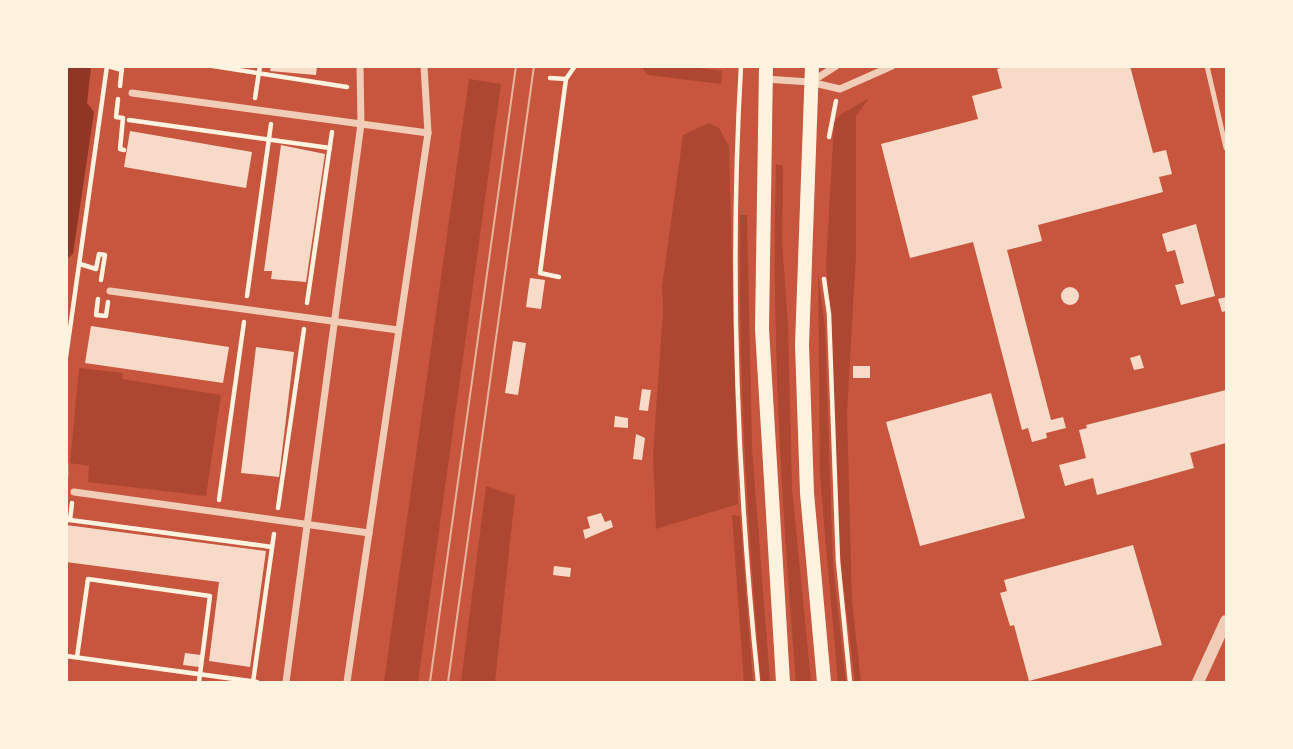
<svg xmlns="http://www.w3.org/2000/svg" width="1293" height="749" font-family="'Varela Round',sans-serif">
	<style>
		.green { fill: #ae4732 }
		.water { fill: #8f3625 }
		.building { fill: #f7dbc8 }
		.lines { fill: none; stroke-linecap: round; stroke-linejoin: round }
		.path { stroke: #fff3e0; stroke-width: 4.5 }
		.service { stroke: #f1ccb7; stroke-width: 5 }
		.minor { stroke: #f1ccb7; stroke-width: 7 }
		.tertiary { stroke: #f1ccb7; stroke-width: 12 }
		.secondary { stroke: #fff3e0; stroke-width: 14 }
		.tram { stroke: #e9b49f; stroke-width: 2 }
	</style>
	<rect width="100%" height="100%" fill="#c8553d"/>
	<g class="green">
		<polygon points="684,66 722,71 721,84 648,75 643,69 644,67"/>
		<polygon points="469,79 501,84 418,682 384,682"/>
		<polygon points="869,98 856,116 856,255 847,413 852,601 861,682 855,682 841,566 834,456 832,324 826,266 834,123 840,115"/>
		<polygon points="709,123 719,128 729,146 738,504 656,529 653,453 663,312 662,287 683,135"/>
		<path d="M776,164l7,2 -1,75 6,84 4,163 19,194h-15c-14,-172 -25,-345 -20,-518z"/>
		<path d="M740,215h7l5,232 18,235h-9c-14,-155 -23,-311 -21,-467z"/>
		<polygon points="818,273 825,327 833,564 846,682 838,682 820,478"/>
		<polygon points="79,368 123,373 122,379 221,395 206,496 88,482 89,466 70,463"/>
		<polygon points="486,486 515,496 495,682 461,682"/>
		<polygon points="732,515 740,516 753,682 744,682"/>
	</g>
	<polygon class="water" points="67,66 91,67 87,103 94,112 73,254 67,259"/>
	<g class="building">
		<polygon points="271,66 317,66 316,75 270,71"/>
		<polygon points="1007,66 1130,66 1153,153 1166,150 1172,174 1159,177 1163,192 1038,225 1042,241 1007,250 1051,420 1063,417 1066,428 1046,433 1047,438 1032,442 1028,428 1022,430 973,242 910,258 881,144 978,119 972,96 1002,88 997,69"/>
		<polygon points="130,131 252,152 246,188 124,167"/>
		<polygon points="281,145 325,154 306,282 271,279 272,271 264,271"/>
		<polygon points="1196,224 1215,296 1181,305 1175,285 1184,283 1175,250 1167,252 1162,234"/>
		<polygon points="530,278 545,280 541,309 526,307"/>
		<circle cx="1070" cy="296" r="9"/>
		<polygon points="1226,297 1226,311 1222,312 1218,299"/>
		<polygon points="91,326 229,347 223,383 85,363"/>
		<polygon points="513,341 526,343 518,395 505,393"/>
		<polygon points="256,347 294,352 279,477 241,473"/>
		<polygon points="1140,355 1144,368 1134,370 1130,358"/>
		<rect x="853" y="366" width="17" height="12"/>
		<polygon points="642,389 651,390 648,411 639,410"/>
		<polygon points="1226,390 1226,443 1190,453 1194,468 1097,495 1093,478 1065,486 1059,465 1086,458 1079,430 1087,428 1086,425"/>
		<polygon points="991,393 1025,518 920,546 886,422"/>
		<polygon points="615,416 628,418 628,428 614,427"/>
		<polygon points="636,434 645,438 642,460 633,459"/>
		<polygon points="601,513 605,522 611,520 613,527 585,539 583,530 590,528 587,517"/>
		<polygon points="66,525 266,551 250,667 209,661 219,582 66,562"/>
		<polygon points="1133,545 1162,645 1029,681 1014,625 1010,626 1000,593 1007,591 1004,580"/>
		<polygon points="554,566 571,568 570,577 553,575"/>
		<polygon points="185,653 201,655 199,667 183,665"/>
	</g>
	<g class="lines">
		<g class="path">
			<polyline points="108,66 122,70"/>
			<polyline points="213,66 347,87"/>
			<path d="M741,66c-12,206 -4,412 17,616"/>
			<polyline points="550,78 566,79"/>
			<polyline points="120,86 122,66"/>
			<polyline points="255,98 260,66"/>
			<polyline points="118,99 116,117 123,118 120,149 124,150"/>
			<polyline points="129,120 330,148"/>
			<polyline points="829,137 836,101"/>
			<polyline points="80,264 96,269 99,254 105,255 101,280"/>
			<polyline points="559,277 540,273 566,79 575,66"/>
			<polyline points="824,279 829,314 838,561 850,682"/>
			<polyline points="247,296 271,124"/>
			<polyline points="98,299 96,315 106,316 108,302"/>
			<polyline points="307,303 332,132"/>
			<polyline points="66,357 107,66"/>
			<polyline points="66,465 66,476"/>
			<polyline points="219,500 244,322"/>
			<polyline points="278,508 304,329"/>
			<polyline points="66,520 70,520 72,503"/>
			<polyline points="70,520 272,547"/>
			<polyline points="66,656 257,682"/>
			<polyline points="77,657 88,579 210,596 199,682"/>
			<polyline points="253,682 274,534"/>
		</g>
		<polyline class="service" points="1207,66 1226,148"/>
		<g class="minor">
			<polyline points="765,79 810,82 840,89 892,66"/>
			<polyline points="811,82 836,66"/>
			<polyline points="132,93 428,133"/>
			<polyline points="110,291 398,330"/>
			<polyline points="74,492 369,533"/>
			<polyline points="286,682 361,124 360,66"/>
			<polyline points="347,682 428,133 424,66"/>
		</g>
		<polyline class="tertiary" points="1198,682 1226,621"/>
		<g class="secondary">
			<polyline points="766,66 762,329 783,682"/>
			<polyline points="812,66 802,345 807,493 824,682"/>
		</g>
		<g class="tram">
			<polyline points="430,682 516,66"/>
			<polyline points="448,682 534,66"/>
		</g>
	</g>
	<rect width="1293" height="749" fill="none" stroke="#fff3e0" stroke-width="136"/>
</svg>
